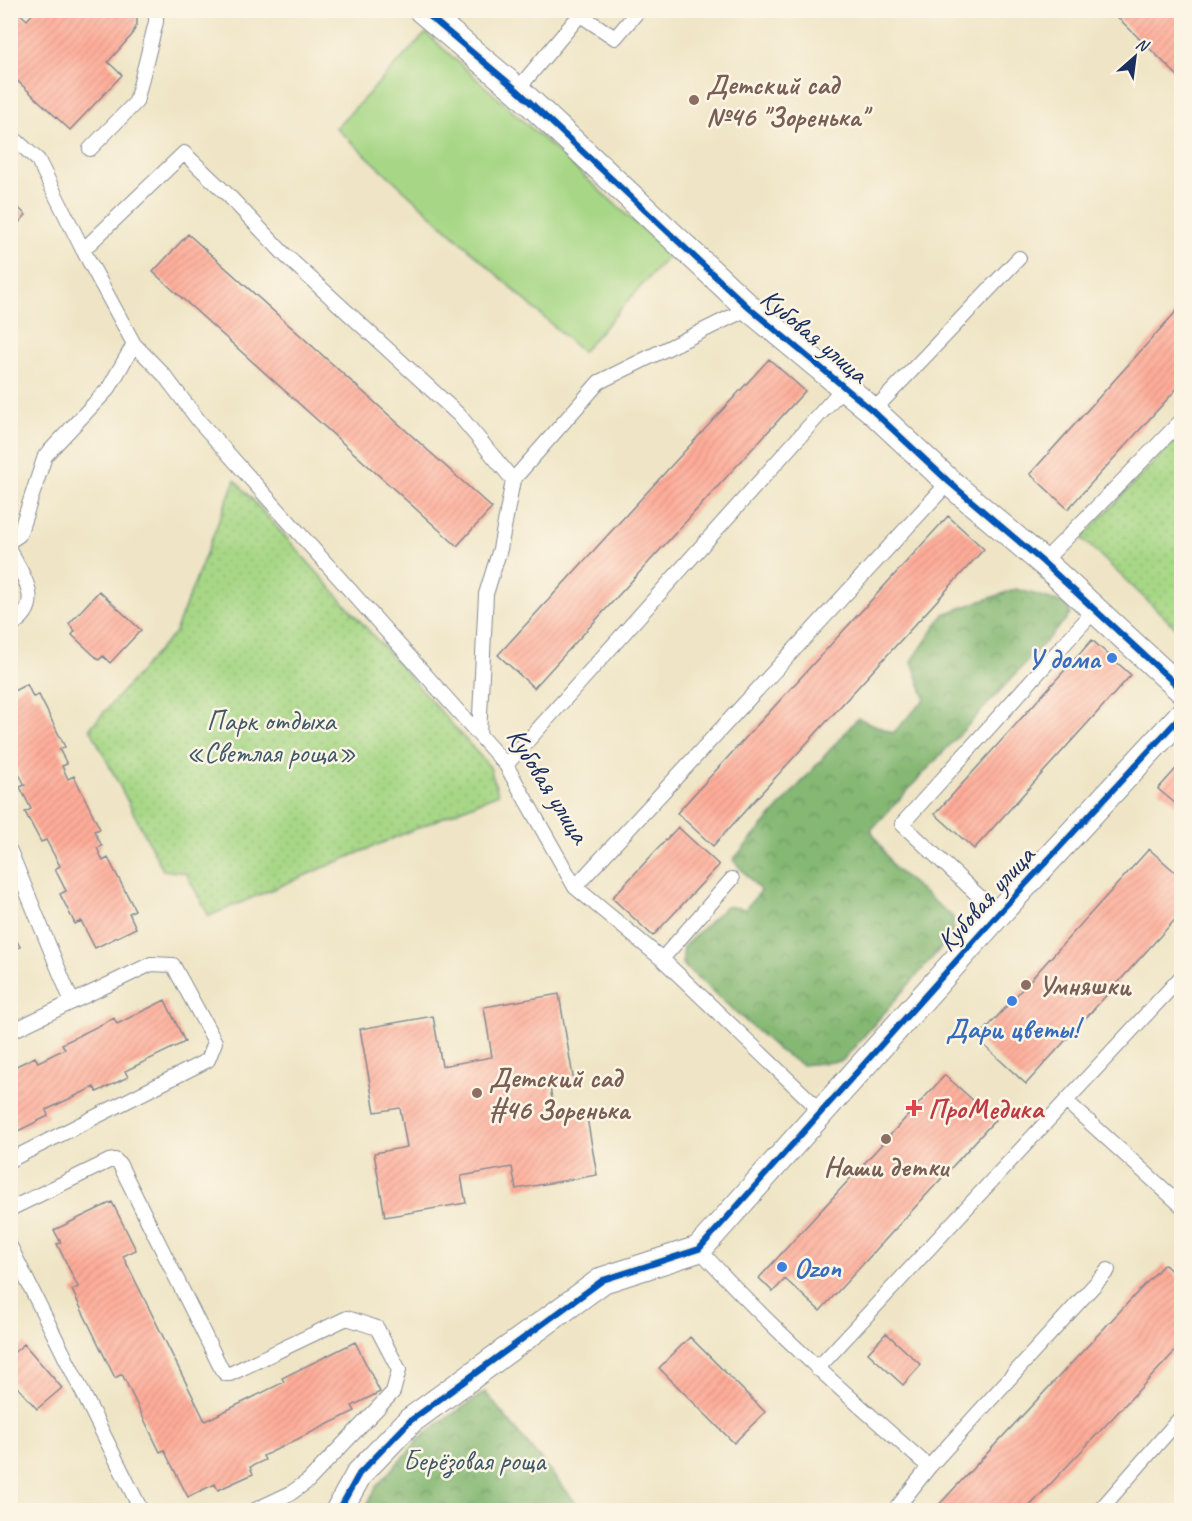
<svg xmlns="http://www.w3.org/2000/svg" width="1192" height="1521" viewBox="0 0 1192 1521" font-family="Caveat,sans-serif">
  <defs>
    <pattern id="forest-crowns" width="20" height="18" patternUnits="userSpaceOnUse" patternTransform="scale(1.5)"><rect width="20" height="18" fill="#85b873"/><path d="M2 6a3 3 0 1 1 6 0M12 15a3 3 0 1 1 6 0" fill="none" stroke="#6c9662"/></pattern>
    <pattern id="park-dots" width="8" height="8" patternUnits="userSpaceOnUse" patternTransform="scale(1.5)"><rect width="8" height="8" fill="#a7d786"/><path d="M2 2h.1M6 6h.1" fill="none" stroke="#8fb976" stroke-width="1.8" stroke-linecap="round"/></pattern>
    <pattern id="building-hatch" width="6" height="6" patternUnits="userSpaceOnUse" patternTransform="scale(1.5)"><rect width="6" height="6" fill="#feac98"/><path d="M-1 1l2-2M0 6l6-6M5 7l2-2" fill="none" stroke="#d99485"/></pattern>
  </defs>
  <rect width="100%" height="100%" fill="#fcf5e5"/>
  <filter id="ink" filterUnits="userSpaceOnUse"><feTurbulence type="fractalNoise" baseFrequency=".0167" numOctaves="2"/><feDisplacementMap in="SourceGraphic" scale="12" xChannelSelector="R" yChannelSelector="G"/><feConvolveMatrix kernelMatrix="1 2 1 2 8 2 1 2 1" color-interpolation-filters="sRGB"/></filter>
  <filter id="wash" filterUnits="userSpaceOnUse"><feTurbulence type="fractalNoise" baseFrequency=".008" numOctaves="4" result="noise"/><feDisplacementMap in="SourceGraphic" scale="24" xChannelSelector="R" yChannelSelector="G"/><feGaussianBlur stdDeviation="1.35" result="paint"/><feColorMatrix in="noise" values="0 0 0 0 0 0 0 0 0 0 0 0 0 0 0 0 0 1.4 0 .05"/><feComposite in="paint" operator="in"/></filter>
  <g filter="url(#wash)">
    <rect width="100%" height="100%" fill="#efe5c6"/>
    <!-- green -->
    <path fill="#a7d786" stroke="#618372" stroke-width="1.5" d="M 426,33 L 670,254 L 582,352 L 336,128 Z"/>
    <!-- forest -->
    <path fill="url(#forest-crowns)" stroke="#507468" stroke-width="1.5" d="M 1016,589 L 1064,603 L 1071,614 L 871,830 L 894,868 L 953,917 L 953,934 L 842,1061 L 802,1065 L 778,1050 L 683,965 L 683,947 L 726,906 L 745,909 L 761,891 L 733,860 L 858,718 L 893,733 L 925,699 L 912,661 L 944,614 Z
      M 485,1392 L 582,1510 L 364,1510 L 377,1486 L 425,1433 Z"/>
    <!-- park -->
    <path fill="url(#park-dots)" stroke="#618372" stroke-width="1.5" d="M 1181,434 L 1181,633 L 1082,538 Z
      M 235,480 L 490,767 L 498,794 L 209,916 L 186,873 L 163,870 L 90,728 L 175,632 Z"/>
    <g id="blocks">
      <!-- building -->
      <path fill="url(#building-hatch)" d="M 10,10 L 16,10 L 27,20 L 36,10 L 137,11 L 137,24 L 132,35 L 108,62 L 122,75 L 70,130 L 10,74 L 10,38 L 17,31 L 10,25 Z
        M 1110,10 L 1179,10 L 1182,13 L 1182,80 Z
        M 10,200 L 26,215 L 10,232 Z
        M 188,234 L 492,508 L 457,546 L 153,272 Z
        M 1182,305 L 1182,383 L 1068,509 L 1030,474 Z
        M 769,359 L 805,391 L 534,688 L 498,655 Z
        M 948,516 L 984,549 L 713,846 L 677,813 Z
        M 99,591 L 141,630 L 110,663 L 103,656 L 99,660 L 72,635 L 75,631 L 69,624 Z
        M 1092,640 L 1131,675 L 974,849 L 935,814 Z
        M 27,684 L 33,697 L 39,695 L 65,747 L 59,749 L 67,764 L 62,766 L 68,779 L 74,776 L 100,829 L 94,831 L 102,846 L 97,848 L 103,861 L 108,858 L 135,910 L 129,913 L 136,928 L 95,948 L 81,921 L 75,924 L 60,894 L 66,891 L 55,869 L 60,866 L 46,840 L 41,842 L 25,812 L 31,809 L 20,787 L 25,785 L 10,758 L 10,693 Z
        M 1182,762 L 1182,809 L 1158,789 Z
        M 678,827 L 719,865 L 653,936 L 612,898 Z
        M 1149,849 L 1182,878 L 1182,912 L 1026,1084 L 977,1039 Z
        M 10,928 L 20,947 L 10,952 Z
        M 559,994 L 574,1083 L 550,1087 L 555,1117 L 586,1112 L 597,1175 L 516,1189 L 512,1167 L 461,1176 L 466,1203 L 385,1217 L 374,1153 L 407,1147 L 400,1108 L 375,1112 L 360,1029 L 433,1016 L 442,1066 L 492,1057 L 484,1007 Z
        M 165,1000 L 185,1042 L 125,1071 L 128,1077 L 97,1092 L 94,1087 L 46,1110 L 48,1116 L 18,1131 L 15,1125 L 10,1127 L 10,1069 L 35,1057 L 38,1062 L 65,1049 L 62,1044 L 114,1018 L 117,1024 Z
        M 945,1075 L 995,1120 L 820,1311 L 785,1279 L 773,1292 L 759,1278 Z
        M 112,1202 L 136,1250 L 123,1256 L 205,1421 L 284,1382 L 282,1378 L 355,1342 L 380,1392 L 352,1406 L 355,1411 L 263,1456 L 265,1460 L 250,1467 L 253,1474 L 218,1490 L 215,1484 L 188,1497 L 164,1450 L 160,1452 L 122,1374 L 115,1378 L 72,1290 L 78,1287 L 57,1244 L 61,1243 L 54,1230 Z
        M 1164,1264 L 1182,1281 L 1182,1344 L 1026,1510 L 934,1510 Z
        M 886,1333 L 921,1365 L 903,1385 L 868,1353 Z
        M 690,1337 L 765,1412 L 734,1443 L 659,1368 Z
        M 24,1344 L 62,1388 L 37,1409 L 10,1379 L 10,1356 Z"/>
    </g>
  </g>
  <g filter="url(#ink)">
    <use href="#blocks" fill-opacity="0" stroke="#858a92" stroke-width="1.5"/>
    <g fill="none" stroke-linecap="round" stroke-linejoin="round">
      <!-- service casing -->
      <g stroke="#858a92" stroke-width="16">
        <path id="service" d="M 573,10 L 615,38 L 639,10
          M 517,90 L 579,16
          M 10,135 L 38,160 L 83,250 L 134,344 L 164,375 L 199,421 L 506,765 L 575,887 L 662,959 L 822,1112
          M 90,149 L 136,102 L 156,22 L 156,10
          M 83,250 L 184,153 L 229,196 L 284,254 L 459,415 L 513,480 L 500,549 L 486,594 L 479,735
          M 873,411 L 1019,258
          M 513,480 L 599,382 L 749,308
          M 10,541 L 19,535 L 45,456 L 109,388 L 134,344
          M 10,551 C 24,578 46,606 10,626
          M 1043,562 L 1182,420
          M 506,765 L 844,387
          M 10,851 L 72,1002
          M 575,887 L 949,482
          M 998,914 L 902,824 L 1094,611
          M 662,959 L 732,879
          M 10,1032 L 151,964 L 173,965 L 215,1042 L 208,1060 L 10,1160
          M 1066,1101 L 1182,1206
          M 10,1209 L 109,1161 L 115,1160 L 120,1165 L 222,1370 L 226,1374 L 230,1374 L 347,1318 L 377,1328 L 399,1370 L 393,1392 L 308,1481 L 291,1493 L 255,1510
          M 10,1246 L 141,1510
          M 699,1249 C 770,1328 849,1397 929,1467 L 895,1510
          M 817,1369 L 1182,976
          M 929,1467 L 1108,1270
          M 1100,1510 L 1182,1416"/>
      </g>
      <!-- minor casing -->
      <g stroke="#858a92" stroke-width="28">
        <path id="minor" d="M 422,10 L 517,90 L 749,308 L 873,411 L 949,482 L 1043,562 L 1182,690
          M 339,1510 L 359,1474 L 410,1421 L 603,1280 L 699,1249 L 998,914 L 1182,715"/>
      </g>
      <!-- service -->
      <use href="#service" stroke="#fff" stroke-width="14"/>
      <!-- minor -->
      <use href="#minor" stroke="#fff" stroke-width="26"/>
      <!-- cycleway casing -->
      <g stroke="#fcf5e5" stroke-width="10">
        <path id="cycleway" d="M 422,10 L 517,90 L 749,308 L 873,411 L 949,482 L 1043,562 L 1182,690
          M 339,1510 L 359,1474 L 410,1421 L 603,1280 L 699,1249 L 998,914 L 1182,715"/>
      </g>
      <!-- cycleway -->
      <use href="#cycleway" stroke="#0057b8" stroke-width="6"/>
    </g>
  </g>
  <!-- markers -->
  <g fill="#8d6e63" stroke="#fcf5e5" stroke-width="2">
    <circle cx="694" cy="100" r="6"/>
    <circle cx="1026" cy="985" r="6"/>
    <circle cx="477" cy="1093" r="6"/>
    <circle cx="886" cy="1139" r="6"/>
  </g>
  <g fill="#3f7fe0" stroke="#fcf5e5" stroke-width="2">
    <circle cx="1112" cy="658" r="6"/>
    <circle cx="1012" cy="1001" r="6"/>
    <circle cx="782" cy="1267" r="6"/>
  </g>
  <path fill="#e0444e" stroke="#fcf5e5" stroke-width="2" d="M911 1099h6v6h6v6h-6v6h-6v-6h-6v-6h6z"/>
  <g text-anchor="middle" stroke-width="5" stroke-linejoin="round" paint-order="stroke">
    <!-- education labels -->
    <g font-size="28" font-weight="bold" fill="#785e54" stroke="#fcf5e5" text-anchor="start">
      <text x="706" y="94">Детский сад<tspan x="706" dy="32">№46 "Зоренька"</tspan></text>
      <text x="1038" y="995">Умняшки</text>
      <text x="489" y="1087">Детский сад<tspan x="489" dy="32">#46 Зоренька</tspan></text>
      <text x="886" y="1176" text-anchor="middle">Наши детки</text>
    </g>
    <!-- street labels -->
    <g font-size="28" fill="#1b2f5e" stroke="#fcf5e5">
      <text transform="translate(815 335) rotate(40)" y="10">Кубовая улица</text>
      <text transform="translate(549 785) rotate(58)" y="10">Кубовая улица</text>
      <text transform="translate(985 898) rotate(-48)" y="10">Кубовая улица</text>
    </g>
    <!-- shop labels -->
    <g font-size="28" font-weight="bold" fill="#366cbe" stroke="#fcf5e5" text-anchor="end">
      <text x="1100" y="668">У дома</text>
      <text x="1012" y="1038" text-anchor="middle">Дари цветы!</text>
      <text x="794" y="1277" text-anchor="start">Ozon</text>
    </g>
    <!-- park labels -->
    <g font-size="28" fill="#3e5968" stroke="#fcf5e5">
      <text x="271" y="730">Парк отдыха<tspan x="271" dy="32">«Светлая роща»</tspan></text>
      <text x="474" y="1470">Берёзовая роща</text>
    </g>
    <!-- health labels -->
    <g font-size="28" font-weight="bold" fill="#be3a42" stroke="#fcf5e5" text-anchor="start">
      <text x="928" y="1118">ПроМедика</text>
    </g>
  </g>
  <!-- margin -->
  <rect width="1192" height="1521" fill="none" stroke="#fcf5e5" stroke-width="36"/>
  <!-- north arrow -->
  <g transform="translate(1135 57) rotate(28)" stroke="#fcf5e5" stroke-width="4.5" paint-order="stroke">
  <path d="M0-4.5L10 22L0 15L-10 22Z" fill="#1b2f5e"/>
  <text y="-9" font-size="16" font-weight="bold" text-anchor="middle" fill="#1b2f5e">N</text>
  </g>
</svg>
